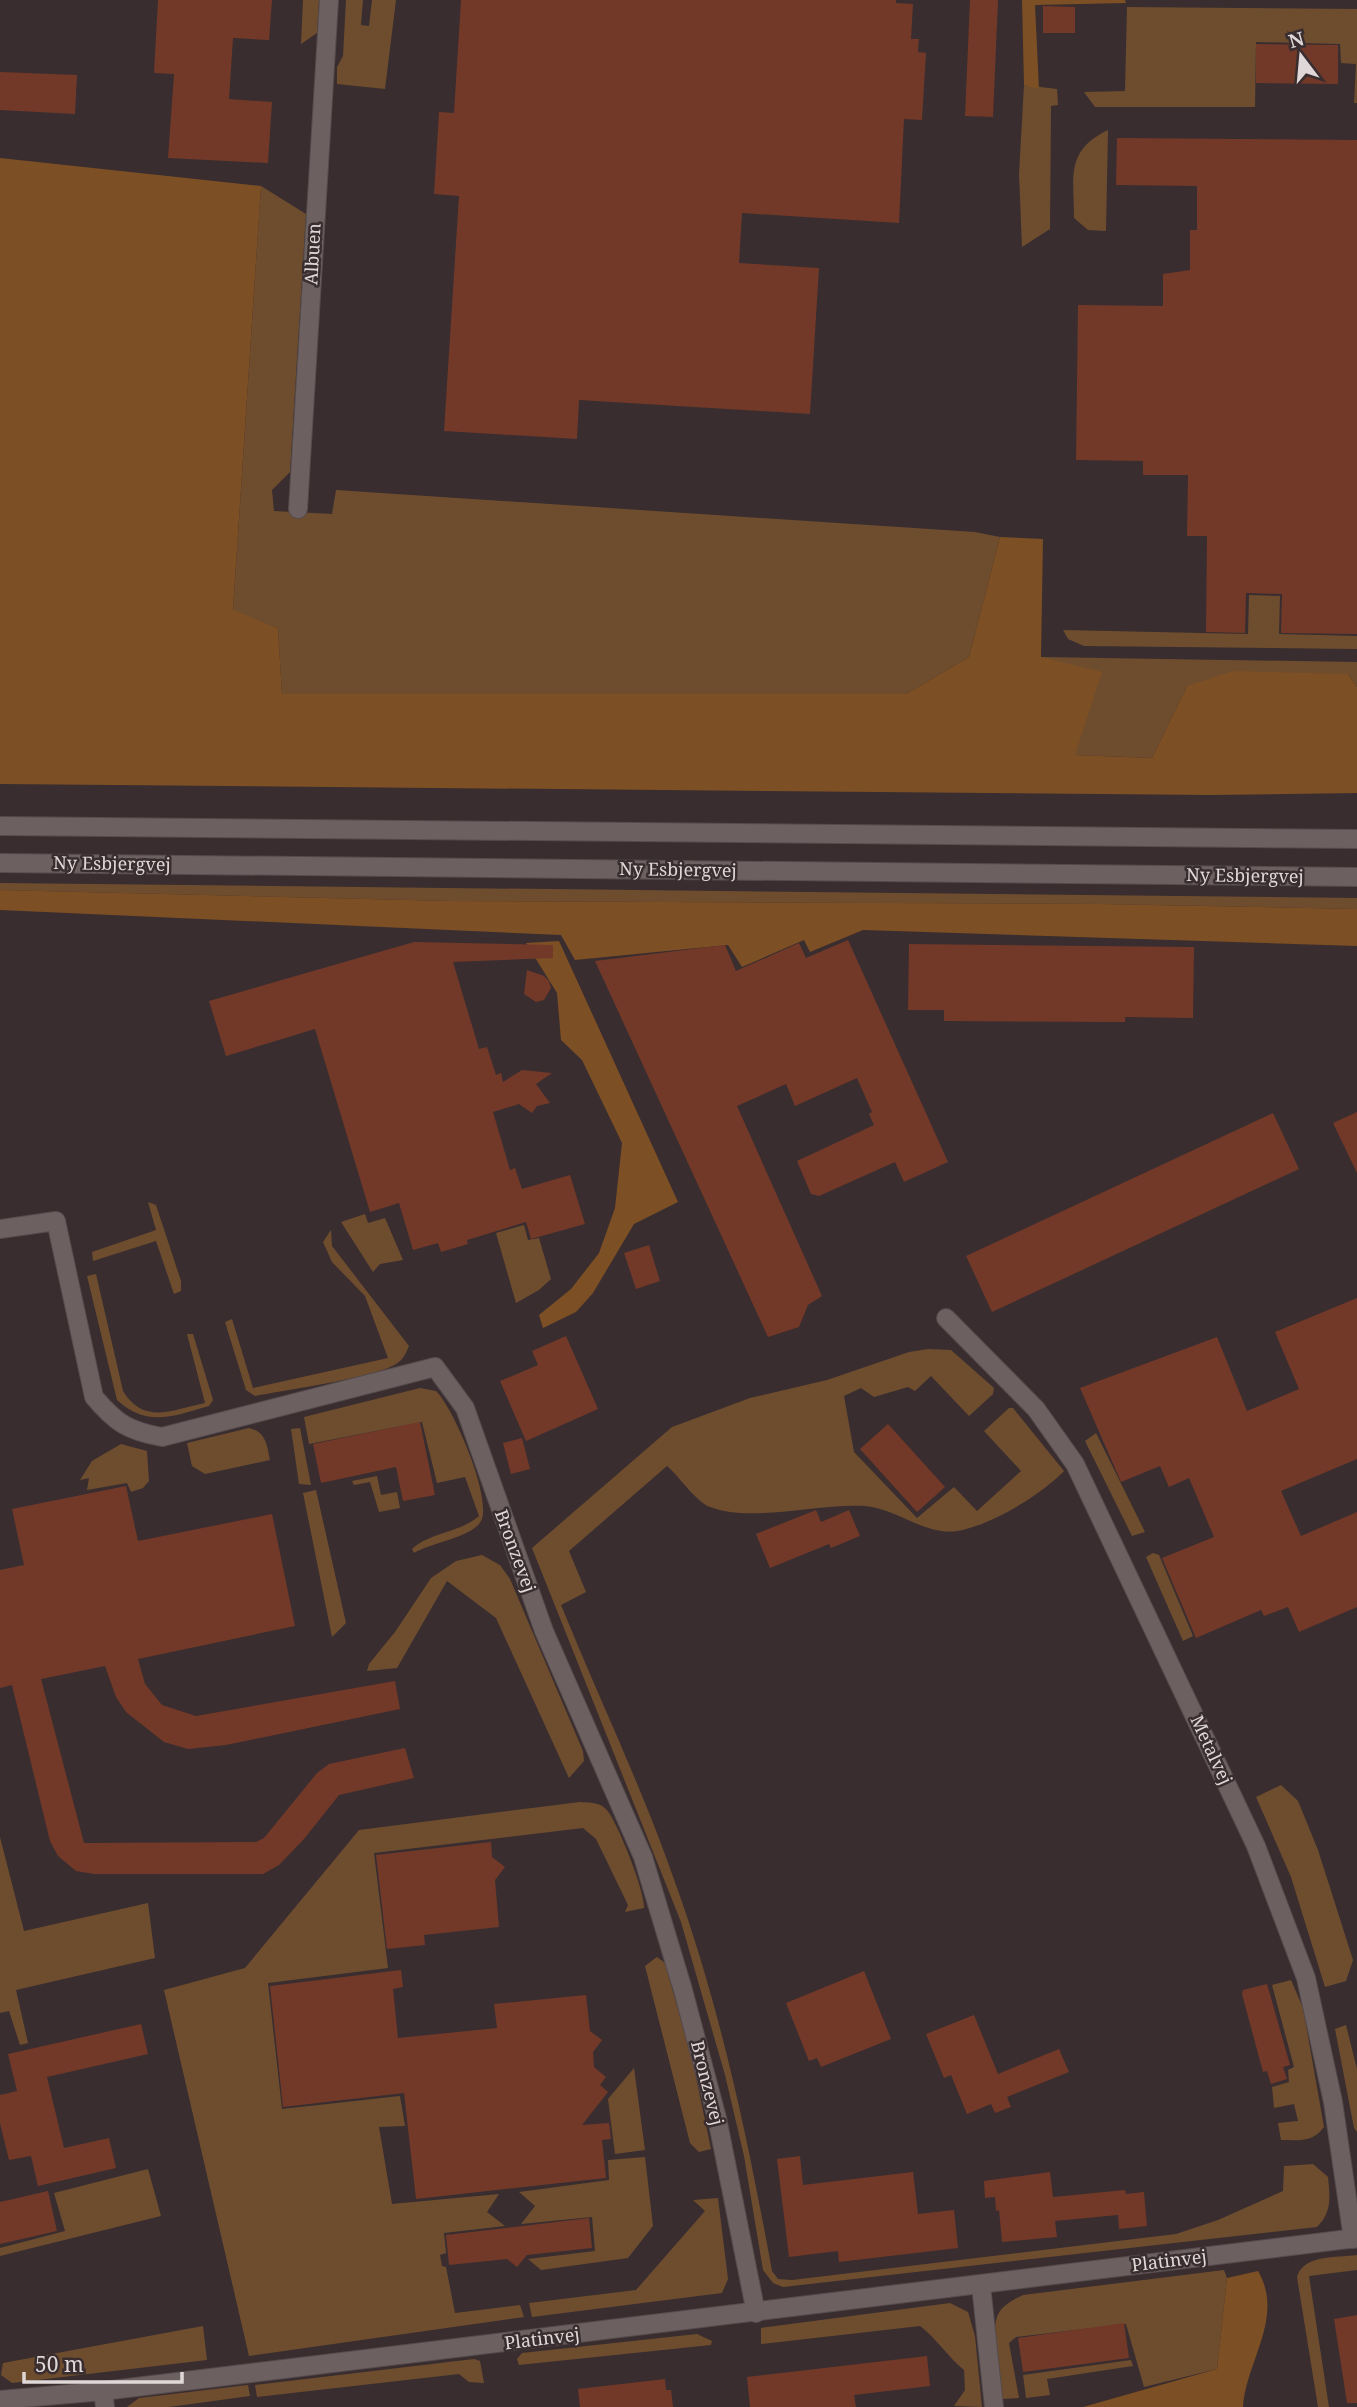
<svg xmlns="http://www.w3.org/2000/svg" width="1357" height="2407" viewBox="0 0 1357 2407" font-family="'Noto Serif',serif">
  <rect width="100%" height="100%" fill="#392d2f"/>
  <!-- green -->
  <path fill="#6e4d2f" d="M 303,0 L 319,0 L 317,33 L 301,44 Z
    M 346,0 L 363,0 L 361,25 L 369,26 L 372,0 L 396,0 L 385,89 L 337,84 L 337,67 L 343,56 Z
    M 1127,7 L 1357,9 L 1357,103 L 1354,103 L 1356,64 L 1341,63 L 1340,44 L 1256,42 L 1255,107 L 1095,107 L 1084,92 L 1125,91 Z
    M 1024,85 L 1057,89 L 1058,105 L 1051,106 L 1050,229 L 1022,247 L 1019,174 Z
    M 1108,130 L 1106,231 L 1088,230 L 1074,218 C 1074,176 1065,151 1108,130 Z
    M 261,186 L 306,214 L 290,472 L 272,490 L 274,511 L 332,514 L 336,490 L 975,532 L 1000,537 L 969,657 L 906,694 L 282,694 L 278,628 L 233,611 Z
    M 1249,595 L 1280,596 L 1279,634 L 1357,636 L 1357,649 L 1084,646 L 1068,639 L 1063,630 L 1248,634 Z
    M 1041,657 L 1357,662 L 1357,687 L 1348,674 L 1187,686 L 1152,758 L 1075,755 Z
    M 0,883 L 1357,898 L 1357,909 L 1102,904 L 450,901 L 0,890 Z
    M 148,1202 L 156,1205 L 181,1281 L 181,1291 L 174,1294 L 156,1241 L 93,1261 L 92,1252 L 156,1230 Z
    M 365,1214 L 368,1223 L 385,1218 L 403,1260 L 380,1264 L 373,1272 L 341,1222 Z
    M 524,1225 L 528,1240 L 539,1238 L 551,1279 L 539,1290 L 516,1303 L 496,1233 Z
    M 331,1230 L 332,1246 L 409,1346 C 406,1353 403,1360 396,1364 C 374,1378 285,1390 255,1396 L 246,1390 L 225,1322 L 232,1319 L 253,1388 L 388,1358 L 365,1296 L 332,1262 L 323,1242 Z
    M 96,1274 L 123,1391 C 144,1425 171,1410 205,1403 L 187,1334 L 193,1334 L 213,1400 L 209,1406 C 173,1416 148,1428 117,1400 L 87,1276 Z
    M 928,1349 L 951,1350 L 994,1388 L 993,1394 L 969,1416 L 931,1376 L 915,1391 L 908,1387 L 874,1397 L 861,1388 L 844,1396 L 854,1452 L 917,1518 L 954,1487 L 977,1511 L 1021,1471 L 984,1431 L 1009,1408 L 1013,1408 L 1064,1471 C 1041,1495 990,1526 957,1531 C 926,1536 895,1508 865,1506 C 818,1503 752,1523 710,1507 C 695,1501 680,1477 667,1466 L 569,1551 L 586,1592 L 561,1605 C 599,1699 643,1789 676,1885 C 721,2010 748,2140 772,2271 L 778,2279 L 792,2280 L 1176,2234 L 1218,2220 L 1283,2191 L 1284,2166 L 1313,2164 L 1328,2177 C 1330,2198 1332,2212 1317,2227 L 783,2287 L 773,2283 L 763,2270 L 744,2156 L 725,2075 L 681,1922 L 532,1548 L 672,1427 L 750,1398 L 827,1380 L 909,1352 Z
    M 420,1388 L 436,1391 C 453,1407 493,1499 481,1521 C 473,1537 430,1543 414,1553 L 412,1549 C 431,1532 459,1533 479,1516 L 465,1477 L 437,1483 L 422,1422 L 309,1444 L 304,1417 Z
    M 249,1428 C 266,1432 267,1445 270,1460 L 205,1474 L 192,1466 L 187,1443 Z
    M 300,1428 L 311,1485 L 299,1484 L 291,1429 Z
    M 1096,1433 L 1145,1532 L 1132,1536 L 1085,1441 Z
    M 121,1444 L 147,1451 L 149,1481 L 143,1488 L 131,1492 L 127,1483 L 87,1490 L 89,1478 L 80,1480 L 92,1461 Z
    M 377,1476 L 381,1495 L 397,1492 L 400,1508 L 379,1512 L 370,1482 L 354,1485 L 352,1481 Z
    M 316,1490 L 346,1623 L 332,1637 L 303,1493 Z
    M 1153,1553 L 1159,1555 L 1193,1636 L 1183,1641 L 1146,1557 Z
    M 482,1555 L 500,1565 L 510,1579 L 583,1751 L 584,1761 L 569,1778 L 496,1618 L 447,1581 L 397,1668 L 367,1671 L 369,1664 L 395,1632 L 431,1578 L 456,1561 Z
    M 1281,1785 L 1298,1801 L 1318,1850 L 1353,1960 L 1346,1981 L 1325,1987 L 1291,1877 L 1256,1797 Z
    M 580,1802 C 590,1803 599,1802 606,1809 C 617,1820 646,1894 644,1908 L 625,1912 L 628,1905 L 596,1839 L 583,1828 L 374,1853 L 388,1968 L 268,1983 L 282,2109 L 400,2096 L 405,2126 L 379,2127 L 392,2204 L 499,2194 L 487,2212 L 505,2226 L 444,2233 L 446,2253 L 440,2255 L 442,2266 L 446,2267 L 455,2313 L 520,2305 L 524,2317 L 249,2356 L 164,1990 L 245,1968 L 359,1830 Z
    M 0,1837 L 24,1931 L 148,1903 L 155,1958 L 16,1990 L 28,2043 L 20,2045 L 9,2011 L 0,2013 Z
    M 657,1957 L 665,1963 L 693,2063 L 711,2149 L 699,2152 L 690,2143 L 645,1966 Z
    M 1291,1980 L 1303,2008 L 1324,2127 C 1312,2143 1300,2140 1281,2140 L 1278,2123 L 1298,2121 L 1294,2104 L 1274,2108 L 1272,2087 L 1289,2082 L 1288,2070 L 1294,2067 L 1272,1985 Z
    M 1346,2025 L 1357,2069 L 1357,2132 L 1354,2128 L 1335,2029 Z
    M 634,2068 L 645,2150 L 615,2154 L 608,2099 Z
    M 645,2157 L 653,2226 L 628,2258 L 541,2270 L 528,2259 L 595,2251 L 592,2217 L 521,2224 L 535,2206 L 519,2192 L 609,2180 L 608,2160 Z
    M 148,2169 L 161,2216 L 0,2256 L 0,2248 L 65,2231 L 54,2193 Z
    M 718,2198 L 728,2279 L 722,2293 L 532,2317 L 529,2303 L 636,2290 L 705,2211 L 693,2200 Z
    M 1357,2255 L 1357,2270 L 1309,2276 L 1329,2407 L 1318,2407 L 1297,2277 C 1304,2254 1336,2258 1357,2255 Z
    M 1224,2270 L 1227,2278 L 1217,2369 L 1144,2387 L 1126,2324 L 1016,2337 L 1009,2343 L 1019,2398 L 1002,2399 C 999,2379 988,2327 1000,2311 C 1005,2304 1015,2299 1023,2295 Z
    M 950,2303 L 968,2312 L 975,2336 L 982,2407 L 954,2406 L 965,2390 L 964,2370 C 947,2356 938,2340 920,2326 L 761,2344 L 761,2328 Z
    M 203,2326 L 207,2360 L 12,2383 L 1,2375 L 3,2363 Z
    M 697,2334 L 712,2341 L 711,2345 L 519,2365 L 517,2359 L 522,2353 Z
    M 474,2359 L 480,2361 L 484,2383 L 469,2382 L 459,2374 L 257,2397 L 255,2385 Z
    M 1131,2360 L 1133,2366 L 1047,2379 L 1050,2395 L 1026,2398 L 1023,2375 Z
    M 248,2385 L 250,2396 L 169,2407 L 127,2407 L 139,2398 Z"/>
  <!-- forest -->
  <path fill="#7d4f24" d="M 1022,0 L 1125,0 L 1126,3 L 1035,5 L 1039,89 L 1024,85 Z
    M 0,158 L 261,186 L 233,610 L 278,628 L 282,694 L 906,694 L 969,657 L 1000,537 L 1043,539 L 1041,657 L 1102,672 L 1075,755 L 1152,758 L 1187,686 L 1233,671 L 1348,674 L 1357,687 L 1357,793 L 1211,795 L 0,784 Z
    M 0,890 L 450,901 L 1102,904 L 1357,909 L 1357,946 L 863,930 L 810,952 L 804,940 L 742,967 L 728,945 L 575,960 L 561,935 L 0,910 Z
    M 559,941 L 678,1202 L 634,1224 L 593,1293 L 576,1312 L 543,1328 L 539,1315 L 571,1289 L 599,1253 L 615,1208 L 622,1143 L 582,1060 L 561,1040 L 557,993 L 526,943 Z
    M 1258,2271 C 1285,2317 1246,2361 1243,2407 L 1083,2407 L 1217,2369 L 1227,2278 Z"/>
  <!-- building -->
  <path fill="#723929" d="M 158,0 L 272,0 L 269,40 L 233,38 L 229,99 L 272,102 L 268,163 L 168,158 L 174,74 L 154,73 Z
    M 461,0 L 896,0 L 896,3 L 913,4 L 911,39 L 919,39 L 918,52 L 926,53 L 922,120 L 904,119 L 899,223 L 742,213 L 739,263 L 819,268 L 810,414 L 579,400 L 577,439 L 444,431 L 459,196 L 434,194 L 439,112 L 454,113 Z
    M 970,0 L 998,0 L 993,117 L 965,116 Z
    M 1043,6 L 1075,7 L 1075,33 L 1043,33 Z
    M 1256,44 L 1338,45 L 1338,84 L 1256,83 Z
    M 0,72 L 77,75 L 75,114 L 0,110 Z
    M 1117,138 L 1357,140 L 1357,634 L 1281,633 L 1282,594 L 1246,593 L 1245,633 L 1206,632 L 1207,536 L 1187,536 L 1188,475 L 1143,475 L 1143,461 L 1076,460 L 1078,305 L 1163,306 L 1163,274 L 1190,270 L 1190,230 L 1197,230 L 1197,186 L 1116,185 Z
    M 848,940 L 948,1162 L 904,1182 L 895,1162 L 819,1196 L 811,1194 L 797,1161 L 874,1125 L 869,1114 L 872,1112 L 857,1078 L 795,1106 L 786,1084 L 737,1106 L 822,1296 L 808,1305 L 799,1327 L 768,1337 L 595,961 L 725,945 L 736,971 L 799,943 L 806,958 Z
    M 414,942 L 553,945 L 553,958 L 453,962 L 479,1049 L 487,1047 L 496,1075 L 501,1073 L 503,1082 L 522,1070 L 552,1073 L 536,1084 L 550,1103 L 537,1106 L 532,1113 L 519,1104 L 493,1112 L 510,1170 L 515,1168 L 522,1189 L 570,1175 L 585,1224 L 531,1239 L 526,1222 L 467,1240 L 468,1244 L 441,1252 L 438,1243 L 413,1250 L 399,1203 L 370,1212 L 315,1029 L 226,1056 L 209,1001 Z
    M 909,944 L 1194,947 L 1193,1018 L 1125,1017 L 1125,1022 L 944,1021 L 944,1010 L 908,1010 Z
    M 527,970 L 544,976 L 549,981 L 551,988 L 544,1000 L 536,1002 L 524,994 Z
    M 1357,1112 L 1357,1173 L 1333,1123 Z
    M 1273,1113 L 1299,1169 L 992,1312 L 966,1256 Z
    M 649,1245 L 660,1281 L 636,1289 L 624,1253 Z
    M 1357,1298 L 1357,1459 L 1281,1491 L 1301,1536 L 1357,1512 L 1357,1607 L 1299,1632 L 1288,1607 L 1264,1616 L 1261,1610 L 1196,1638 L 1162,1558 L 1214,1537 L 1189,1478 L 1169,1487 L 1160,1466 L 1121,1482 L 1080,1388 L 1217,1337 L 1247,1411 L 1299,1389 L 1275,1332 Z
    M 566,1336 L 598,1409 L 526,1441 L 500,1381 L 538,1365 L 532,1351 Z
    M 420,1422 L 435,1495 L 403,1501 L 396,1467 L 321,1483 L 313,1444 Z
    M 888,1424 L 945,1487 L 917,1512 L 860,1449 Z
    M 522,1438 L 530,1469 L 511,1474 L 503,1443 Z
    M 126,1486 L 138,1541 L 272,1514 L 295,1626 L 138,1659 L 145,1684 L 162,1705 L 196,1716 L 395,1681 L 400,1709 L 226,1745 L 188,1749 L 164,1742 L 126,1712 L 116,1697 L 105,1666 L 41,1679 L 84,1843 L 256,1842 L 264,1838 L 317,1773 L 329,1764 L 405,1748 L 414,1778 L 339,1795 L 304,1839 L 279,1865 L 263,1874 L 94,1874 L 76,1871 L 58,1856 L 50,1841 L 12,1685 L 0,1688 L 0,1570 L 24,1565 L 12,1509 Z
    M 816,1510 L 821,1522 L 849,1510 L 860,1536 L 831,1548 L 829,1544 L 770,1568 L 756,1534 Z
    M 491,1842 L 492,1857 L 505,1867 L 495,1880 L 499,1927 L 424,1935 L 425,1945 L 387,1949 L 376,1855 Z
    M 401,1970 L 403,1987 L 393,1989 L 398,2038 L 497,2028 L 494,2004 L 586,1995 L 590,2031 L 602,2040 L 593,2052 L 594,2067 L 606,2077 L 600,2085 L 608,2092 L 582,2125 L 609,2123 L 611,2139 L 602,2140 L 606,2178 L 416,2199 L 404,2093 L 283,2107 L 270,1986 Z
    M 864,1971 L 891,2039 L 821,2067 L 817,2058 L 809,2061 L 786,2003 Z
    M 1267,1984 L 1290,2065 L 1283,2067 L 1287,2079 L 1271,2084 L 1267,2071 L 1263,2072 L 1242,1994 L 1243,1990 Z
    M 974,2015 L 998,2074 L 1059,2049 L 1069,2072 L 1007,2097 L 1011,2107 L 995,2113 L 991,2104 L 967,2114 L 951,2075 L 944,2078 L 926,2034 Z
    M 141,2024 L 148,2054 L 47,2077 L 64,2148 L 109,2138 L 116,2168 L 38,2186 L 31,2156 L 9,2160 L 0,2123 L 0,2095 L 17,2091 L 8,2054 Z
    M 800,2156 L 803,2185 L 913,2172 L 918,2214 L 954,2210 L 958,2248 L 839,2262 L 838,2251 L 789,2257 L 777,2159 Z
    M 1050,2172 L 1053,2197 L 1125,2190 L 1126,2194 L 1144,2192 L 1147,2226 L 1119,2229 L 1118,2215 L 1055,2221 L 1057,2237 L 1002,2242 L 999,2210 L 996,2211 L 995,2197 L 985,2198 L 984,2181 Z
    M 48,2191 L 57,2231 L 0,2244 L 0,2202 Z
    M 589,2218 L 592,2248 L 527,2255 L 517,2267 L 507,2259 L 449,2265 L 446,2235 Z
    M 1357,2315 L 1357,2403 L 1347,2403 L 1334,2319 Z
    M 1124,2323 L 1129,2358 L 1023,2372 L 1018,2338 Z
    M 927,2356 L 930,2386 L 854,2395 L 856,2407 L 750,2407 L 747,2377 Z
    M 665,2379 L 666,2390 L 671,2390 L 673,2407 L 580,2407 L 578,2389 Z"/>
  <g fill="none" stroke-linecap="round" stroke-linejoin="round">
    <!-- minor casing -->
    <g stroke="#554b4d" stroke-width="20">
      <path id="minor" d="M 298,509 L 329,0
        M 0,1229 L 56,1221 L 94,1397 C 116,1423 128,1431 162,1437 L 435,1367 L 465,1408 L 544,1631 L 643,1857 L 683,1990 L 717,2118 L 756,2313
        M 946,1318 L 1036,1409 L 1075,1464 L 1256,1846 L 1306,1978 L 1333,2102 L 1353,2239
        M 981,2285 L 994,2407
        M 103,2391 L 105,2407"/>
    </g>
    <!-- tertiary casing -->
    <g stroke="#554b4d" stroke-width="20">
      <path id="tertiary" d="M 0,826 L 1357,839
        M 0,863 L 1357,877
        M 0,2400 L 103,2391 L 1357,2238"/>
    </g>
    <!-- minor -->
    <use href="#minor" stroke="#6d6061" stroke-width="18"/>
    <!-- tertiary -->
    <use href="#tertiary" stroke="#6d6061" stroke-width="18"/>
  </g>
  <g text-anchor="middle" stroke-width="5" stroke-linejoin="round" paint-order="stroke">
    <!-- street labels -->
    <g font-size="18" fill="#dfd7d8" stroke="#392d2f">
      <text transform="translate(313 254) rotate(-87)" y="6">Albuen</text>
      <text transform="translate(112 864) rotate(1)" y="6">Ny Esbjergvej</text>
      <text transform="translate(678 870) rotate(1)" y="6">Ny Esbjergvej</text>
      <text transform="translate(1245 876) rotate(1)" y="6">Ny Esbjergvej</text>
      <text transform="translate(515 1551) rotate(70)" y="6">Bronzevej</text>
      <text transform="translate(1211 1750) rotate(65)" y="6">Metalvej</text>
      <text transform="translate(707 2083) rotate(76)" y="6">Bronzevej</text>
      <text transform="translate(1169 2261) rotate(-7)" y="6">Platinvej</text>
      <text transform="translate(542 2339) rotate(-7)" y="6">Platinvej</text>
    </g>
  </g>
  <!-- north arrow -->
  <g transform="translate(1301 56) rotate(344)" stroke="#392d2f" stroke-width="5" paint-order="stroke">
  <path d="M0-5L12 26L0 18L-12 26Z" fill="#dfd7d8"/>
  <text y="-10" font-size="19" font-weight="bold" text-anchor="middle" fill="#dfd7d8">N</text>
  </g>
  <!-- scale -->
  <path d="M24 2372v10h158v-10" fill="none" stroke="#dfd7d8" stroke-width="3.5"/>
  <text x="35" y="2372" font-size="21" fill="#dfd7d8" stroke="#392d2f" stroke-width="5" paint-order="stroke">50 m</text>
</svg>
